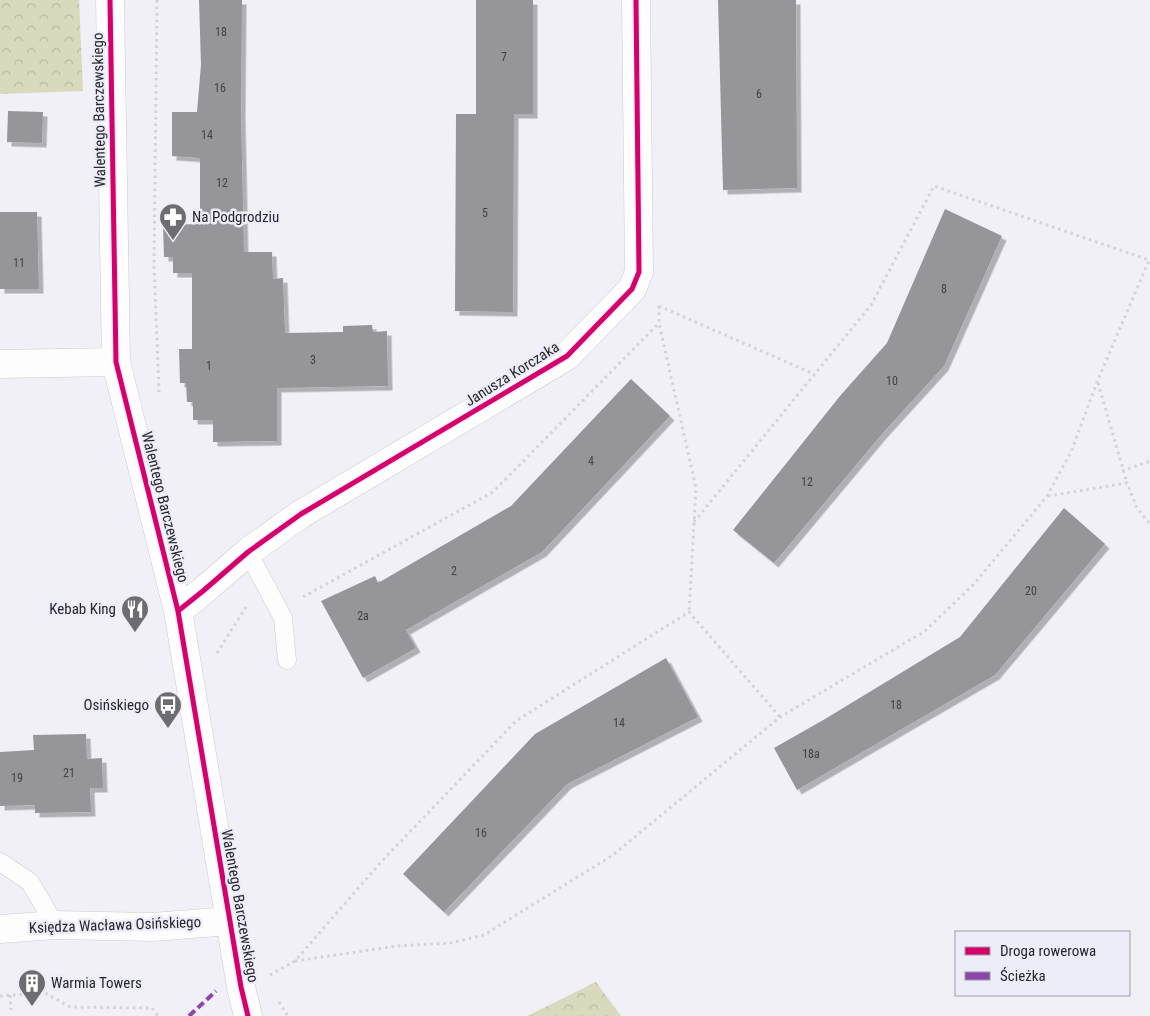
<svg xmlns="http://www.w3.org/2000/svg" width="1150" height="1016" viewBox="0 0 1150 1016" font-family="'Roboto Condensed',sans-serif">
  <defs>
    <pattern id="forest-crowns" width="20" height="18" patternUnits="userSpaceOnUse" patternTransform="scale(1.25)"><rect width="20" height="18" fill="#d9d9bd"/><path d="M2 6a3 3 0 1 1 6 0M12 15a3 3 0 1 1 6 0" fill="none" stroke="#babaa3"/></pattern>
    <filter id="shadow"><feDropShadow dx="4.5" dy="4.5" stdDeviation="0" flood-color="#0004"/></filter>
  </defs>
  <rect width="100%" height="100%" fill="#f0f0f6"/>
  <!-- forest -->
  <path fill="url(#forest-crowns)" d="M 0,0 L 79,0 L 83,91 L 0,94 Z
    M 596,982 L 621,1016 L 527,1016 Z"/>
  <!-- building -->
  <path fill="#95959a" filter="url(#shadow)" d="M 199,0 L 242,0 L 241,114 L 244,252 L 272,252 L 273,279 L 283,278 L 285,333 L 343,332 L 343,326 L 372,325 L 373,332 L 387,331 L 388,386 L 277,388 L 277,441 L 213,442 L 213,420 L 193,420 L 193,402 L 187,402 L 186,383 L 180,383 L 179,349 L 192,349 L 192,273 L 173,273 L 173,257 L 164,257 L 163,225 L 200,224 L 200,158 L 172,156 L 172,112 L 197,112 L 201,65 Z
    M 476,0 L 533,0 L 533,114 L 514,114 L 513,312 L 455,311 L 456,114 L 476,114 Z
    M 718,0 L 796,0 L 797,188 L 723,190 Z
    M 8,111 L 43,112 L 42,143 L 7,142 Z
    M 945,209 L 1002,236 L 944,366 L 882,434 L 774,563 L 733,530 L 840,396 L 887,343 Z
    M 0,212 L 37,212 L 39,289 L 0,289 Z
    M 631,379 L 670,416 L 542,552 L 406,630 L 416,648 L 363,678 L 321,601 L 375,576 L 378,583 L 511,506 Z
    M 1064,508 L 1105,544 L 995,675 L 797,790 L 774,748 L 825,719 L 960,637 Z
    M 666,658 L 698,717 L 567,784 L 444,912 L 403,874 L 535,734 Z
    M 86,734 L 87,759 L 102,758 L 103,788 L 90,788 L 91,812 L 35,813 L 35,805 L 0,806 L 0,752 L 34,750 L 33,735 Z"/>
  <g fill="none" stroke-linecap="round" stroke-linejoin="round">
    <!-- lane casing -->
    <g stroke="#cbcbd0" stroke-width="19">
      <path id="lane" d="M 248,552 L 283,618 L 287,660
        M 0,862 L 30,882 L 55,925"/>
    </g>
    <!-- street casing -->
    <g stroke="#cbcbd0" stroke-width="29">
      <path id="street" d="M 110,0 L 116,362 L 178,611 L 241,987 L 248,1016
        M 0,364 L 116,362
        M 178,611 L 203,591 L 248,552 L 301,514 L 567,356 L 632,289 L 639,272 L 636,0
        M 0,929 L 55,925 L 153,927 L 230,921"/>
    </g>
    <!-- path -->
    <path stroke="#d3d3d4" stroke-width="3" stroke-dasharray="2.5 4" stroke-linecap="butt" d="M 157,0 L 154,265 L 159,392
      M 659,306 L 659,323 L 696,488 L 689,612
      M 659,306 L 814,374
      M 1098,383 L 1127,483
      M 1122,471 L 1150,461
      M 1048,496 L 1127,483 L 1137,508 L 1150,524
      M 694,522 L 871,305 L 934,186 L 1149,260
      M 303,597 L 493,492 L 659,323
      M 217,653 L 246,607
      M 295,961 L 397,946 L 450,943 L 484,935 L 613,855 L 780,717 L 925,631 L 974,584 L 1047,496 L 1071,452 L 1097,382 L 1150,258
      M 270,975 L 295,961 L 381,862 L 516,721 L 689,612 L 780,717
      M 10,995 L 11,1010
      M 0,996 L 45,993 L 70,1007 L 152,1008 L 158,1016
      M 279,1002 L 288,1016"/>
    <!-- lane -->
    <use href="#lane" stroke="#fdfdfe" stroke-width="18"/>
    <!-- street -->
    <use href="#street" stroke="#fdfdfe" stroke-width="28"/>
    <!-- quiet -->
    <path stroke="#8e44ad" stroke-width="4" stroke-dasharray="8 4" stroke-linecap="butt" d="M 189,1016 L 216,991"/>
    <!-- cycleway casing -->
    <g stroke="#ededf9" stroke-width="8">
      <path id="cycleway" d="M 110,0 L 116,362 L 178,611 L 241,987 L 248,1016
        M 178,611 L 203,591 L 248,552 L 301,514 L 567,356 L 632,289 L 639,272 L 636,0"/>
    </g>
    <!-- cycleway -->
    <use href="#cycleway" stroke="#d6006c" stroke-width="5"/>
  </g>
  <!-- icons -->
  <defs>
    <g id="pharmacy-pin" transform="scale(1.4375)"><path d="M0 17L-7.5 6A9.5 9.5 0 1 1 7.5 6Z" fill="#6d6d71" stroke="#ededf9"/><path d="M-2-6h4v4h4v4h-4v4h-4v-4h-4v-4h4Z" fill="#fff"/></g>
    <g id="restaurant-pin" transform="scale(1.4375)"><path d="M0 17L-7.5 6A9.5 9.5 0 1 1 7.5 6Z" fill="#6d6d71" stroke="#ededf9"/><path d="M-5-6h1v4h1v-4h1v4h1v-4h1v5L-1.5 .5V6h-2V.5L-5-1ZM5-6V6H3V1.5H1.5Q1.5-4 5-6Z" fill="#fff"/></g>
    <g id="bus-pin" transform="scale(1.4375)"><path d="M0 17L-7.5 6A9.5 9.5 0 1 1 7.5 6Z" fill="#6d6d71" stroke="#ededf9"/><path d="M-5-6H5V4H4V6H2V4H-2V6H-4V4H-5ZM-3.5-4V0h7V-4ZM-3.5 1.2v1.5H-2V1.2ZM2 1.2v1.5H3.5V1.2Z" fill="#fff"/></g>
    <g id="building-pin" transform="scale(1.4375)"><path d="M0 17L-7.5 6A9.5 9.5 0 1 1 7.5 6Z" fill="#6d6d71" stroke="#ededf9"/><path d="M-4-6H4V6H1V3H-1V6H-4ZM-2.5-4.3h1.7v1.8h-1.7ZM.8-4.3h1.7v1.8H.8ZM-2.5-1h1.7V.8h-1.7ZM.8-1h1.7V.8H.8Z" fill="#fff"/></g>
  </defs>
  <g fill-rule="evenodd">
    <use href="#pharmacy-pin" x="173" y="217"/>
    <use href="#restaurant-pin" x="135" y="609"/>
    <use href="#bus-pin" x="168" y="705"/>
    <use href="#building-pin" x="32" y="983"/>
  </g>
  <g text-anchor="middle" stroke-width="5" stroke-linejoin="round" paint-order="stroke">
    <!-- number labels -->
    <g font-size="12" fill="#424246">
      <text x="221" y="36">18</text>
      <text x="504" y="61">7</text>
      <text x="220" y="92">16</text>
      <text x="759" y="98">6</text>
      <text x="207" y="139">14</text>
      <text x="222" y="187">12</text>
      <text x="485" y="217">5</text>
      <text x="19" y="267">11</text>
      <text x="944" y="293">8</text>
      <text x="313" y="364">3</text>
      <text x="209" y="370">1</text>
      <text x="892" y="385">10</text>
      <text x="591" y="465">4</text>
      <text x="807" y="486">12</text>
      <text x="454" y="575">2</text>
      <text x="1031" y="595">20</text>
      <text x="363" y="620">2a</text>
      <text x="896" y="709">18</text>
      <text x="619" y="727">14</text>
      <text x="811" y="758">18a</text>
      <text x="69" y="777">21</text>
      <text x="17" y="782">19</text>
      <text x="481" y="837">16</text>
    </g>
    <!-- street labels -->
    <g font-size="15" fill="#26262a" stroke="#ededf9">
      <text transform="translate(99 110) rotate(-91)" y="5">Walentego Barczewskiego</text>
      <text transform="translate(512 374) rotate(-32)" y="5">Janusza Korczaka</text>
      <text transform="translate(165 507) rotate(76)" y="5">Walentego Barczewskiego</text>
      <text transform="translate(240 906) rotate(80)" y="5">Walentego Barczewskiego</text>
      <text transform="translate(115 925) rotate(-2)" y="5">Księdza Wacława Osińskiego</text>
    </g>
    <!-- poi labels -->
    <g font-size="15" fill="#26262a" stroke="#ededf9" text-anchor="start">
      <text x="192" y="222">Na Podgrodziu</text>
      <text x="116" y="614" text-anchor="end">Kebab King</text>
      <text x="149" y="710" text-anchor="end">Osińskiego</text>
      <text x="51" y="988">Warmia Towers</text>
    </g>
  </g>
  <!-- legend -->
  <rect x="955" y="931" width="175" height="65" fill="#ededf9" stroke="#9d9da6"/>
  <rect x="965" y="947" width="25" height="8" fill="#d6006c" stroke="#9d9da6"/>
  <text x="1000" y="956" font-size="15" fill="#26262a">Droga rowerowa</text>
  <rect x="965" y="972" width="25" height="8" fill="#8e44ad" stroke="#9d9da6"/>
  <text x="1000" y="981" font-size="15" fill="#26262a">Ścieżka</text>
</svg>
